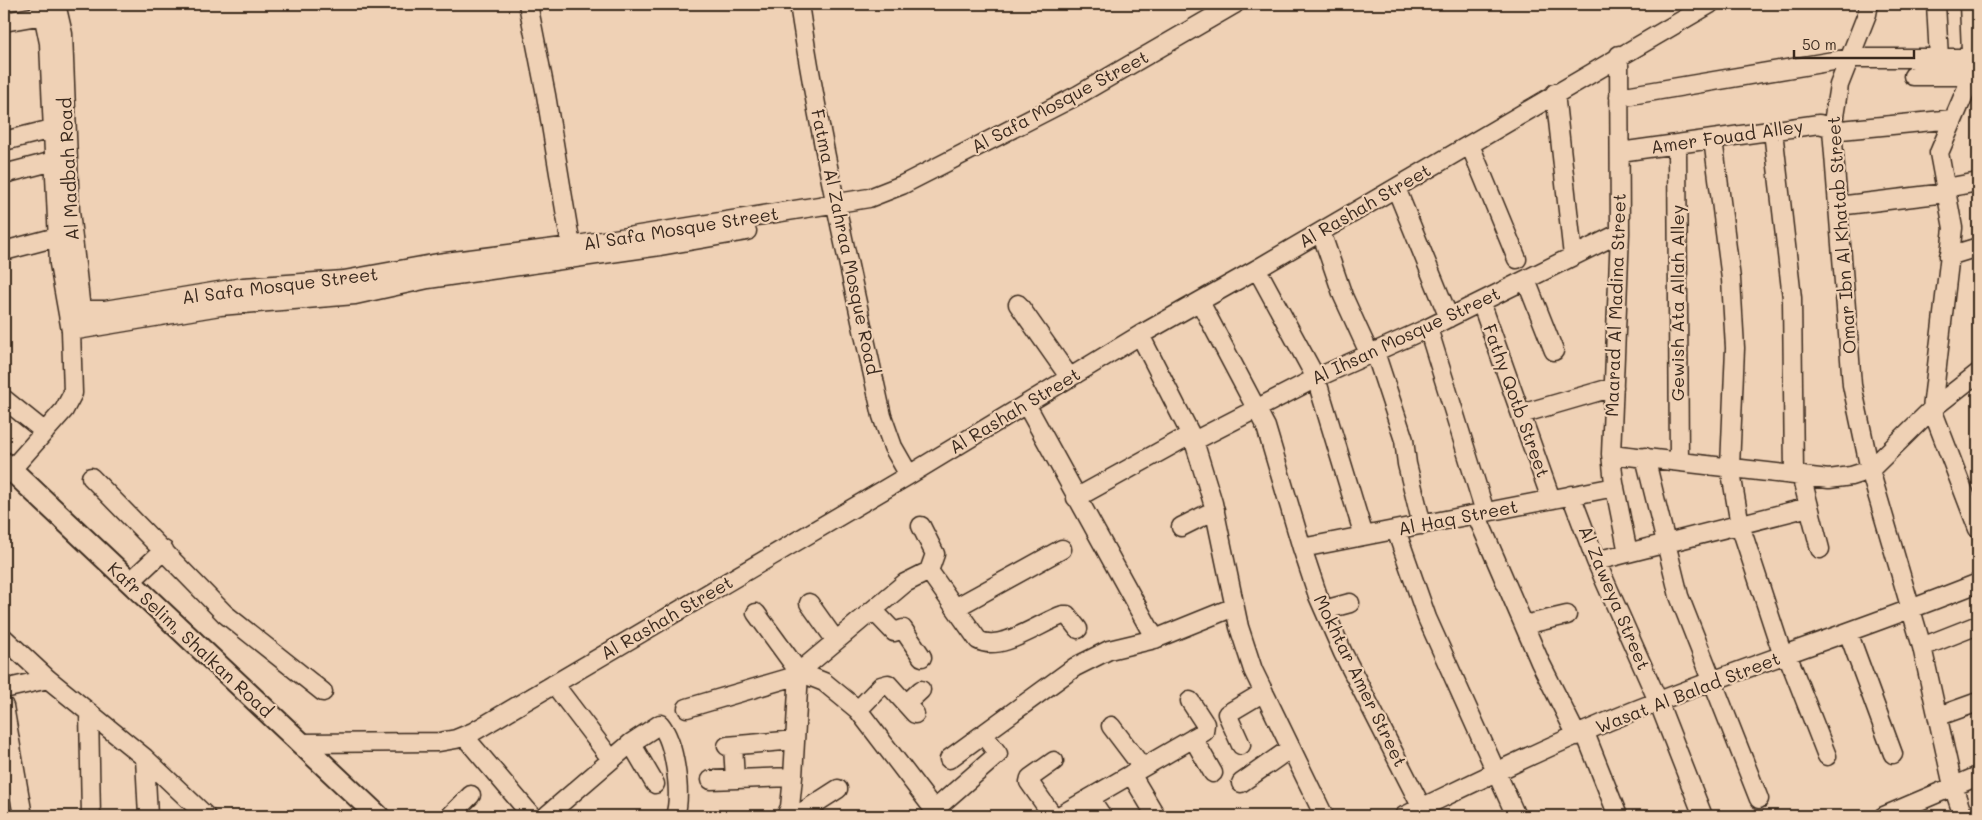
<svg xmlns="http://www.w3.org/2000/svg" width="1982" height="820" viewBox="0 0 1982 820" font-family="Mali,sans-serif">
  <rect width="100%" height="100%" fill="#efd1b5"/>
  <filter id="ink" filterUnits="userSpaceOnUse"><feTurbulence type="fractalNoise" baseFrequency=".02" numOctaves="2"/><feDisplacementMap in="SourceGraphic" scale="10" xChannelSelector="R" yChannelSelector="G"/><feConvolveMatrix kernelMatrix="1 2 1 2 8 2 1 2 1" color-interpolation-filters="sRGB"/></filter>
  <g filter="url(#ink)">
    <g fill="none" stroke-linecap="round" stroke-linejoin="round">
      <!-- minor casing -->
      <g stroke="#3b2a1e" stroke-width="21">
        <path id="minor" d="M 56,4 L 63,34 L 70,211 L 81,310 L 78,321
          M 528,4 L 546,95 L 571,246
          M 799,4 C 820,143 852,279 882,416 L 893,447 L 909,475
          M 1869,4 L 1867,14 L 1839,85 L 1832,129 L 1852,385 L 1870,470 L 1922,647 L 1953,786 L 1963,816
          M 1936,4 L 1939,58
          M 1969,4 L 1972,76 L 1939,153 L 1953,228 L 1932,409 L 1978,529
          M 4,22 L 43,15
          M 1619,55 L 1620,233 L 1611,454 L 1614,483 L 1628,553
          M 1913,76 L 1978,76
          M 1555,93 L 1573,256
          M 1619,97 L 1851,58 L 1971,58
          M 1773,131 L 1792,298 L 1794,475
          M 1713,139 L 1731,279 L 1735,348 L 1730,467 L 1740,525 L 1783,656
          M 4,141 L 52,129
          M 1677,144 L 1679,461
          M 1470,145 L 1517,259
          M 1620,152 L 1819,124 L 1841,130 L 1953,119
          M 4,174 L 54,161
          M 1396,188 L 1449,318
          M 1946,188 L 1978,182
          M 1838,206 L 1946,193
          M 1321,232 L 1343,296 L 1370,355
          M 4,251 L 57,237
          M 1949,256 L 1978,247
          M 1257,269 L 1316,378 L 1364,536
          M 1526,280 L 1554,351
          M 1200,302 L 1266,427 L 1302,548 L 1318,596 L 1343,653 L 1422,808
          M 1481,302 L 1551,499
          M 1018,304 L 1070,378
          M 81,310 L 105,310 L 243,287 L 344,280 L 438,263 L 571,246 L 869,198 L 902,185 L 1078,95 L 1235,4
          M 1428,328 L 1485,512
          M 71,331 L 220,306 L 355,295 L 428,279 L 660,246 L 747,231
          M 1140,335 L 1194,441 L 1213,503 L 1239,627 L 1253,670 L 1324,816
          M 1375,352 L 1404,440 L 1407,464 L 1422,525
          M 4,399 L 45,432
          M 1026,404 L 1155,639
          M 1521,414 L 1614,387
          M 1194,441 L 1316,378 L 1428,328 L 1620,233
          M 1611,454 L 1829,479 L 1851,476 L 1870,470 L 1932,409 L 1978,373
          M 1645,457 L 1679,596 L 1759,799
          M 11,470 L 64,410 L 73,393 L 71,331 L 59,264 L 49,43 L 41,4
          M 1801,475 L 1820,549
          M 91,477 L 225,614 L 323,692
          M 1571,495 L 1596,561 L 1658,701 L 1703,816
          M 1076,498 L 1190,435
          M 1476,514 L 1540,662 L 1577,736
          M 921,526 L 935,554 L 929,571 L 978,640 C 1001,653 1041,622 1063,615 L 1067,615 L 1078,629
          M 1181,527 L 1215,510
          M 1396,530 L 1427,618 L 1516,816
          M 1302,548 L 1615,487
          M 1596,561 L 1809,507
          M 130,582 L 164,550
          M 809,603 L 836,641
          M 955,608 L 1062,549
          M 873,610 L 894,632 L 903,629 L 922,657
          M 1324,610 L 1350,603
          M 756,613 L 799,672
          M 1524,625 L 1567,615
          M 1848,632 L 1893,754
          M 4,638 L 48,679 L 145,758 L 206,816
          M 1922,647 L 1978,625
          M 1787,654 L 1827,756
          M 799,672 L 824,682 L 858,710 L 939,816
          M 554,684 L 611,759
          M 4,689 L 48,679
          M 906,704 L 921,690
          M 4,706 L 23,816
          M 687,708 L 789,678 L 799,672 L 905,583 L 929,571
          M 858,710 L 881,686 L 888,684 L 915,714
          M 89,712 L 91,816
          M 1939,716 L 1978,702
          M 1111,726 L 1142,767
          M 1585,733 L 1618,816
          M 464,736 L 532,816
          M 1193,738 L 1213,773
          M 299,743 L 439,742 L 456,739 L 473,732 L 909,475 L 1140,335 L 1257,269 L 1710,4
          M 631,743 L 655,784
          M 1241,745 L 1227,714 L 1264,692
          M 727,746 L 795,740
          M 733,746 L 735,779
          M 145,758 L 148,816
          M 949,759 L 1075,667 L 1109,650 L 1155,639 L 1234,607
          M 1131,774 L 1156,816
          M 711,780 L 793,777
          M 1241,783 L 1291,748
          M 1090,798 L 1102,816
          M 934,810 L 998,754 L 983,734
          M 450,816 L 471,795
          M 546,816 L 631,743 L 660,724 C 675,742 682,794 675,816
          M 786,816 L 790,807 L 793,777 L 799,672
          M 796,816 L 838,789
          M 1053,816 L 1029,782 L 1030,778 L 1054,761
          M 1059,816 L 1204,732 L 1205,724 L 1190,701
          M 1404,816 C 1488,776 1572,734 1659,701 C 1765,660 1873,625 1978,583
          M 1884,816 L 1978,776"/>
      </g>
      <!-- tertiary casing -->
      <g stroke="#3b2a1e" stroke-width="25">
        <path id="tertiary" d="M 4,463 L 378,816"/>
      </g>
      <!-- minor -->
      <use href="#minor" stroke="#efd1b5" stroke-width="18"/>
      <!-- tertiary -->
      <use href="#tertiary" stroke="#efd1b5" stroke-width="21"/>
    </g>
  </g>
  <g text-anchor="middle" stroke-width="4.5" stroke-linejoin="round" paint-order="stroke">
    <!-- street labels -->
    <g font-size="18" fill="#3b2a1e" stroke="#efd1b5">
      <text transform="translate(1060 102) rotate(-28)" y="6">Al Safa Mosque Street</text>
      <text transform="translate(1727 137) rotate(-8)" y="6">Amer Fouad Alley</text>
      <text transform="translate(69 169) rotate(-93)" y="6">Al Madbah Road</text>
      <text transform="translate(1365 206) rotate(-30)" y="6">Al Rashah Street</text>
      <text transform="translate(681 229) rotate(-9)" y="6">Al Safa Mosque Street</text>
      <text transform="translate(1842 235) rotate(-94)" y="6">Omar Ibn Al Khatab Street</text>
      <text transform="translate(845 242) rotate(78)" y="6">Fatma Al Zahraa Mosque Road</text>
      <text transform="translate(280 286) rotate(-7)" y="6">Al Safa Mosque Street</text>
      <text transform="translate(1678 303) rotate(-90)" y="6">Gewish Ata Allah Alley</text>
      <text transform="translate(1616 305) rotate(-88)" y="6">Maarad Al Madina Street</text>
      <text transform="translate(1406 336) rotate(-25)" y="6">Al Ihsan Mosque Street</text>
      <text transform="translate(1516 401) rotate(70)" y="6">Fathy Qotb Street</text>
      <text transform="translate(1015 411) rotate(-31)" y="6">Al Rashah Street</text>
      <text transform="translate(1458 518) rotate(-11)" y="6">Al Haq Street</text>
      <text transform="translate(1614 598) rotate(67)" y="6">Al Zaweya Street</text>
      <text transform="translate(667 618) rotate(-30)" y="6">Al Rashah Street</text>
      <text transform="translate(190 640) rotate(43)" y="6">Kafr Selim, Shalkan Road</text>
      <text transform="translate(1360 681) rotate(64)" y="6">Mokhtar Amer Street</text>
      <text transform="translate(1688 693) rotate(-21)" y="6">Wasat Al Balad Street</text>
    </g>
  </g>
  <!-- margin -->
  <rect width="1982" height="820" fill="none" stroke="#efd1b5" stroke-width="20"/>
  <rect x="10" y="10" width="1962" height="800" fill="none" stroke="#3b2a1e" stroke-width="2" filter="url(#ink)"/>
  <!-- scale -->
  <path d="M1794 50v8h120v-8" fill="none" stroke="#3b2a1e" stroke-width="2.5"/>
  <text x="1802" y="50" font-size="15" fill="#3b2a1e" stroke="#efd1b5" stroke-width="4" paint-order="stroke">50 m</text>
</svg>
